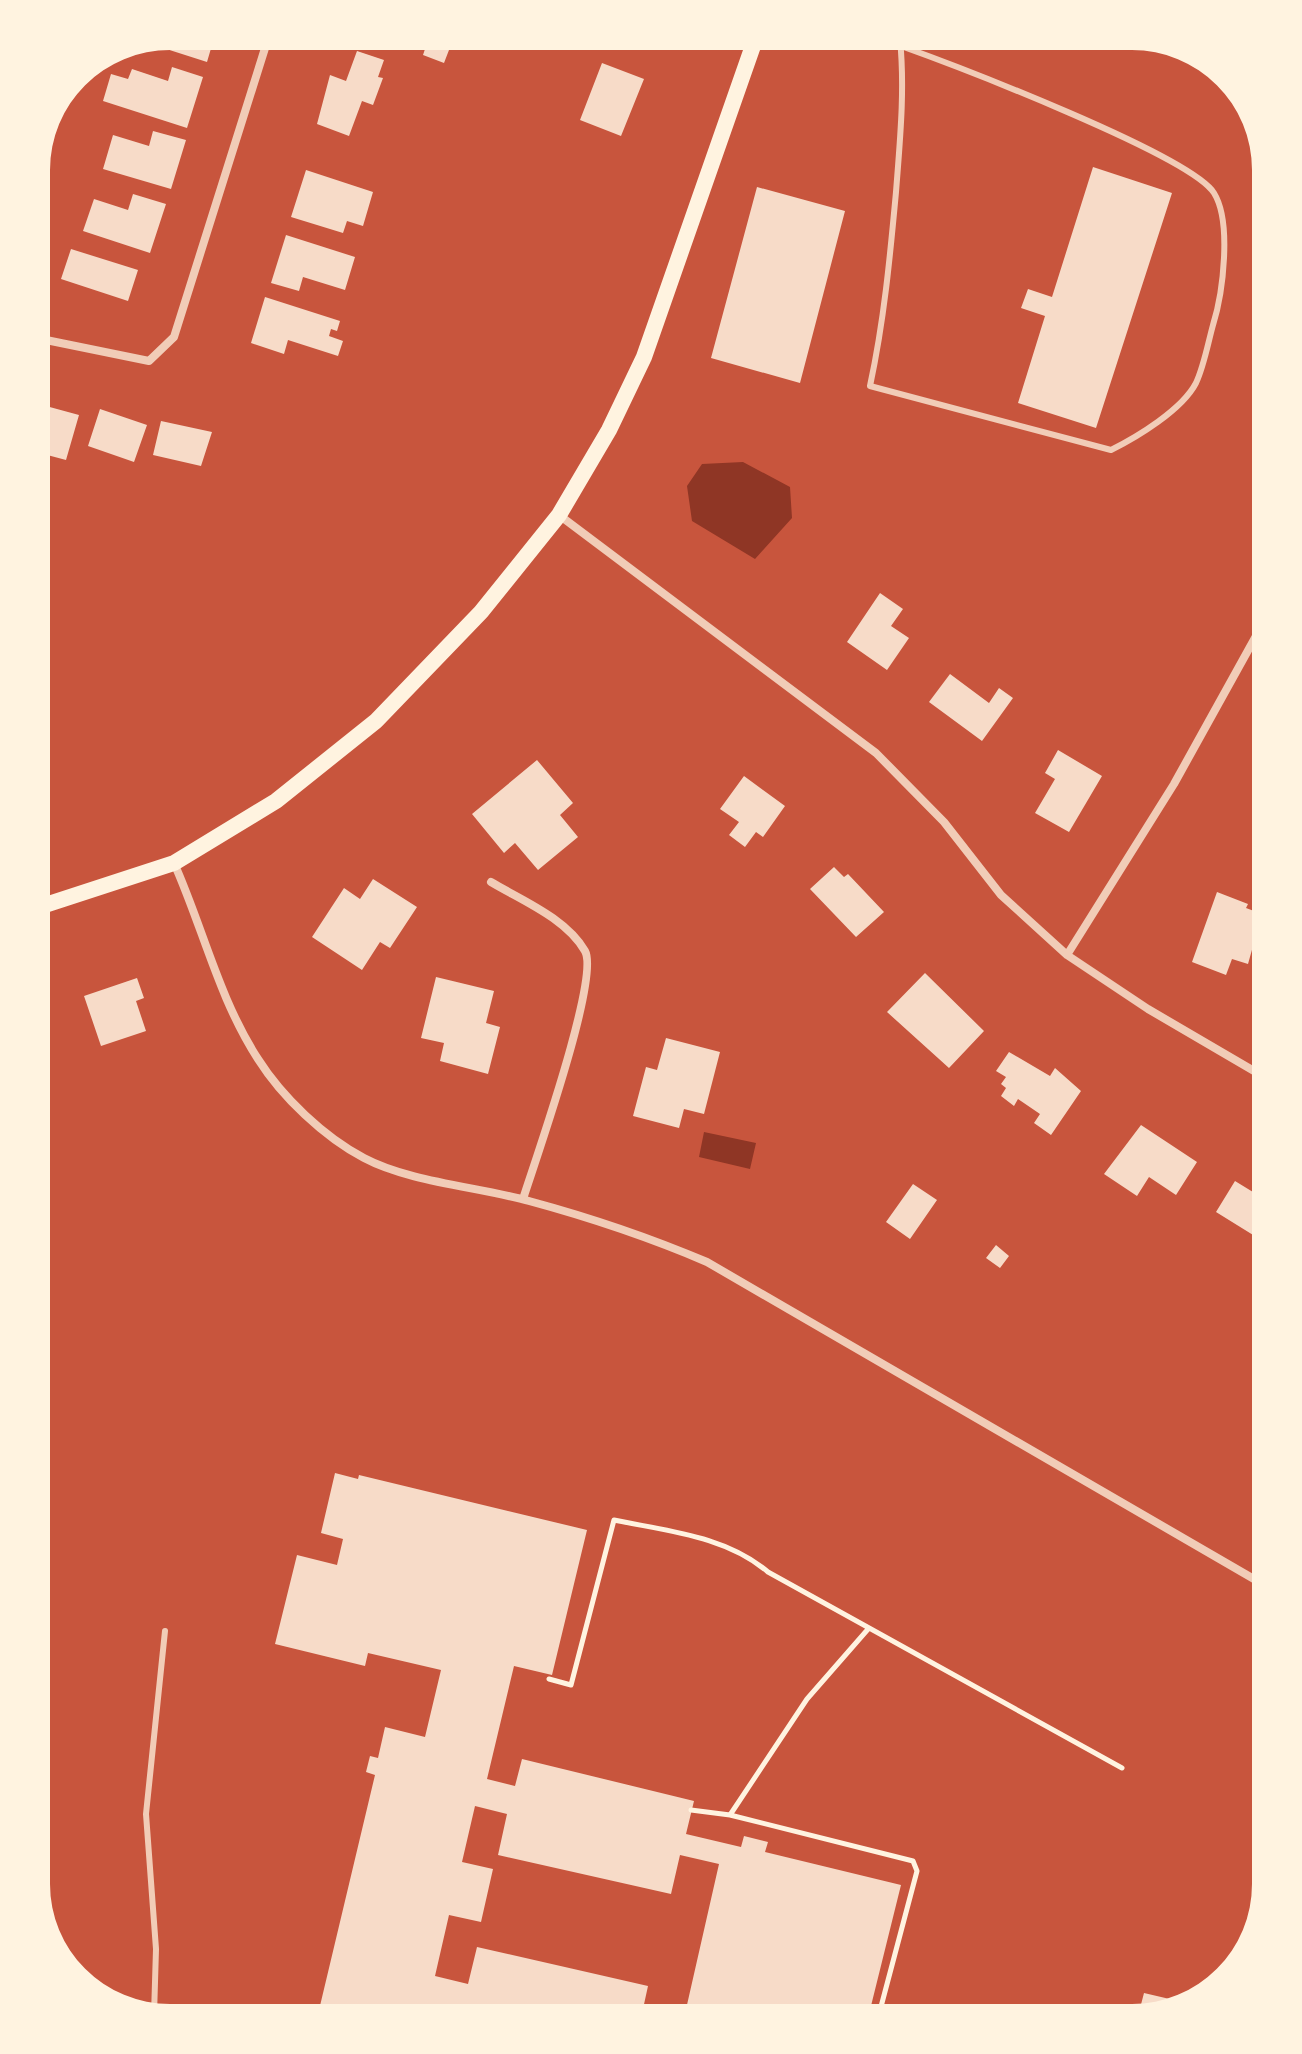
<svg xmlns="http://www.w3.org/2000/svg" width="1302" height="2054" viewBox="0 0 1302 2054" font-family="'Sofia Sans Condensed',sans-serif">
  <rect width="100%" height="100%" fill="#c8553d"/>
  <!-- water -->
  <path fill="#8f3625" d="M 743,462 L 790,487 L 792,518 L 755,559 L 692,521 L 687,486 L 702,464 Z
    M 704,1132 L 756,1143 L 750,1169 L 699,1157 Z"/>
  <!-- building -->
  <path fill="#f7dbc8" d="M 427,43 L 449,50 L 444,63 L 423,55 Z
    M 212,45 L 207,62 L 157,46 Z
    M 357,51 L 384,60 L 378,77 L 383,78 L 373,105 L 362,101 L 349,136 L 317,124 L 330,75 L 346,81 Z
    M 602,63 L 644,79 L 621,136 L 580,120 Z
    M 172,67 L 203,77 L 187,128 L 103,101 L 111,74 L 128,79 L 132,69 L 168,81 Z
    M 153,131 L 186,140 L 171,189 L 103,169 L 113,135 L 149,146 Z
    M 1093,167 L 1172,193 L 1096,428 L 1018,403 L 1045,316 L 1021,308 L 1028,289 L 1052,297 Z
    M 306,170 L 373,192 L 363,226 L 347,221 L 343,233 L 291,217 Z
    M 757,187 L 845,211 L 800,383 L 711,358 Z
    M 133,194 L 166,204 L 150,253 L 83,231 L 94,199 L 128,210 Z
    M 286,235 L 355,257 L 345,290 L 303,277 L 299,291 L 271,283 Z
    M 71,249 L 138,270 L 128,301 L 61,279 Z
    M 265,297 L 340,321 L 337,331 L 331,329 L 329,336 L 343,341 L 338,356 L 288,340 L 284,354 L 251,343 Z
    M 46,406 L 79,415 L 66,460 L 36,452 Z
    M 100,409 L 147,425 L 134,462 L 88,446 Z
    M 161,421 L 212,432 L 201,466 L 153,455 Z
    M 36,524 L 48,525 L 42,578 L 36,578 Z
    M 880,593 L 903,609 L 891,626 L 909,638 L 887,670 L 847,642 Z
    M 950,674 L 989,703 L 999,688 L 1013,698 L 982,741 L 929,702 Z
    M 1058,750 L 1102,776 L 1069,832 L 1035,813 L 1055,779 L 1045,773 Z
    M 537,760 L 573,803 L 560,815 L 578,837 L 538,870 L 515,843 L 504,853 L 472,814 Z
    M 744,776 L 785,806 L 763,837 L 756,832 L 745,847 L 729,835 L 739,822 L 720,809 Z
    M 834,867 L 844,877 L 848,874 L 884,912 L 856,937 L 810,889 Z
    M 373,879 L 417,907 L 390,948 L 380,942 L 362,970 L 312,937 L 344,888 L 360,899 Z
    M 1217,892 L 1248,904 L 1246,908 L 1262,914 L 1248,964 L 1232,959 L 1226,975 L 1192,962 Z
    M 925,973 L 984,1031 L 949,1068 L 887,1012 Z
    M 436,977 L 494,991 L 486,1023 L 500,1027 L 488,1074 L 440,1061 L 444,1043 L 421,1038 Z
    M 137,978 L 144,998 L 136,1001 L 146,1031 L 101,1046 L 84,996 Z
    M 666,1038 L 720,1052 L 704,1114 L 684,1109 L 679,1128 L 633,1116 L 646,1067 L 657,1070 Z
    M 1009,1052 L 1050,1076 L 1055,1068 L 1081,1091 L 1051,1135 L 1034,1123 L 1040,1114 L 1018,1099 L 1014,1106 L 1001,1096 L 1006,1088 L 1001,1084 L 1006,1077 L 996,1071 Z
    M 1141,1125 L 1197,1162 L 1176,1195 L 1149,1177 L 1137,1196 L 1104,1174 Z
    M 1235,1181 L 1266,1200 L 1266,1243 L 1216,1212 Z
    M 913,1184 L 937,1200 L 910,1239 L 886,1222 Z
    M 996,1245 L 1009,1256 L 1000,1268 L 986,1258 Z
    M 335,1473 L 358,1479 L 359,1475 L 587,1530 L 552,1675 L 514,1666 L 487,1779 L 515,1786 L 522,1759 L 694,1801 L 686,1834 L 741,1847 L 744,1836 L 768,1842 L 765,1852 L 901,1885 L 868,2018 L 684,2018 L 719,1864 L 680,1855 L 671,1894 L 498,1855 L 507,1814 L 475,1806 L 462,1862 L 493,1869 L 481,1922 L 449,1915 L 435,1976 L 468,1984 L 477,1947 L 648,1986 L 641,2018 L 459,2018 L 427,2008 L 425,2018 L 324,2018 L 325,2012 L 319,2010 L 375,1775 L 366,1772 L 370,1756 L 378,1758 L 385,1727 L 425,1737 L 441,1670 L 368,1653 L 365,1666 L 275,1644 L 297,1555 L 337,1565 L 343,1539 L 321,1533 Z
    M 1144,1993 L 1191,2004 L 1138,2016 Z"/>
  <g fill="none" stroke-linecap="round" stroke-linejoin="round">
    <!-- path -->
    <path stroke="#fff3e0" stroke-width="5" d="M 549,1679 L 571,1685 L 614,1520 C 667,1531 726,1536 768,1572 L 1122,1768
      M 691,1810 L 730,1815 L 913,1861 L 917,1871 L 878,2018
      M 730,1815 L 807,1699 L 869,1628"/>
    <!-- service -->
    <path stroke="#f1ccb7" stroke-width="6" d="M 900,39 C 905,90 900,140 896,192 C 890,257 884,321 870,386 L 1111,450 C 1137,437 1182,410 1196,383 C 1204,366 1208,343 1213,325 C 1223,293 1232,222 1214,193 C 1190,155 954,65 901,46
      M 154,2015 L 156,1949 L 146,1814 L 165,1631"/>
    <!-- minor -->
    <path stroke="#f1ccb7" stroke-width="8" d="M 1205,58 L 1209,61
      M 36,342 L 46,340 L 149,361 L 174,337 L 266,45
      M 559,515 L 876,753 L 944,822 L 1001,895 L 1067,955 L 1148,1009 L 1266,1078
      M 174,863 C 203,928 219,999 258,1059 C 282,1097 324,1137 364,1158 C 409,1182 479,1187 529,1201 C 592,1218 646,1236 707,1262 L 1266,1586
      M 491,882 C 521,900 566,918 585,951 C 600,978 535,1161 523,1199
      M 1067,955 L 1174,784 L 1266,618"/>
    <!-- secondary -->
    <path stroke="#fff3e0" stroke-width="16" d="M 36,908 L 174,863 L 276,801 L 376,721 L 481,612 L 559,515 L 609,430 L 644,357 L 755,40"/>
  </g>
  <!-- crop -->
  <path d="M0 0H1302V2054H0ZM170 50H1132A120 120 0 0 1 1252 170V1884A120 120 0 0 1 1132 2004H170A120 120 0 0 1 50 1884V170A120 120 0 0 1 170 50Z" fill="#fff3e0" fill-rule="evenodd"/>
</svg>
